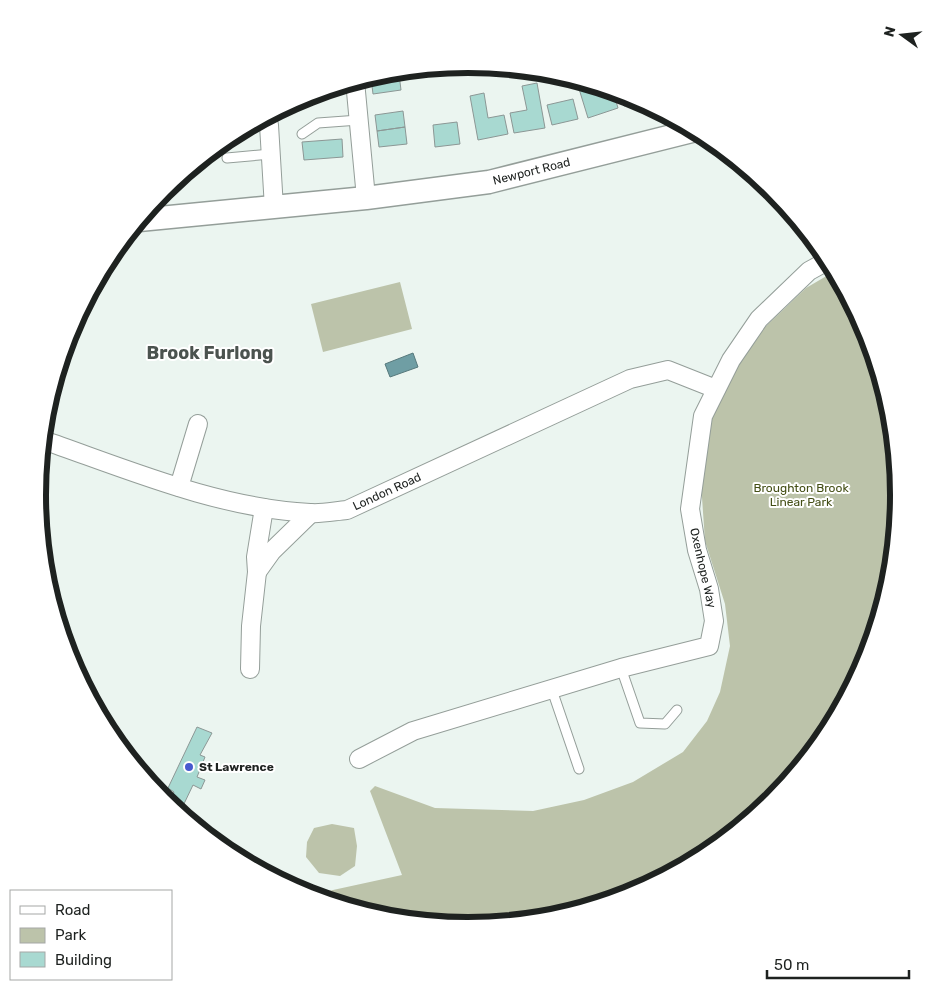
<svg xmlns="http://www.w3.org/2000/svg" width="937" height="990" viewBox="0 0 937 990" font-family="Rubik,sans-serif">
  <rect width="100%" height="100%" fill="#ebf5f0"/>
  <!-- green -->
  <path fill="#bcc3aa" d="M 835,271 L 867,330 L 891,411 L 899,495 L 891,579 L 867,660 L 827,735 L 773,800 L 708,854 L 633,893 L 552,918 L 468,926 L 384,918 L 310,895 L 402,875 L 370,791 L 375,786 L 435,808 L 533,811 L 584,800 L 633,782 L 683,752 L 707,721 L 720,692 L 730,646 L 725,604 L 705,541 L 701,483 L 708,427 L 731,376 L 764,328 L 806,288 Z
    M 400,282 L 412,329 L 323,352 L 311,304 Z
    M 332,824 L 354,828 L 357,846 L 355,866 L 340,876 L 319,873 L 306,857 L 307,842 L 314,828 Z"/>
  <!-- water -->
  <path fill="#6f9ea4" stroke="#57797c" d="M 413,353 L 418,367 L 390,377 L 385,364 Z"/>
  <!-- building -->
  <path fill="#a8d9d1" stroke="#8c9795" d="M 398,71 L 399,74 L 371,78 L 371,76 L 385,72 Z
    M 399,74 L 401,90 L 373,94 L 371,78 Z
    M 576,79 L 594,85 L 596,93 L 609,89 L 613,91 L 618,108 L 588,118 Z
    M 537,83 L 545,128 L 514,133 L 510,113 L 527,110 L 522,86 Z
    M 484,93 L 488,118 L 504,115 L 508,134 L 478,140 L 470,96 Z
    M 621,93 L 634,97 L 642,101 L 624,106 Z
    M 573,99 L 578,119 L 552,125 L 547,105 Z
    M 403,111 L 405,127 L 377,131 L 375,115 Z
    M 457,122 L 460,144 L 435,147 L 433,125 Z
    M 405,127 L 407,144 L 379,147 L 377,131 Z
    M 342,139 L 343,157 L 304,160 L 302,142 Z
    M 197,727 L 212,733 L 200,755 L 205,757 L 197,777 L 205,780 L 201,789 L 193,785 L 182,808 L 169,803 L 174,792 L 168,788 Z"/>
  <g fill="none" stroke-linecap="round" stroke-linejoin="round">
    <!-- service casing -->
    <g stroke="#949e99" stroke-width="11">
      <path id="service" d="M 302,134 L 318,123 L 359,120
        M 227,158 L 271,154
        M 621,668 L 640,723 L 665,724 L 677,710
        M 552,690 L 579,769"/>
    </g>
    <!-- minor casing -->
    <g stroke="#949e99" stroke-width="20">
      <g id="minor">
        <path d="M 355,81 L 366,198"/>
        <path d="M 265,117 L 269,125 L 274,208"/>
        <path id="s1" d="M 43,440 C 129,470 218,508 310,513 C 322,514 335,511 347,510 L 630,379 L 668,370 L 716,389"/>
        <path d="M 179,487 L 198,424"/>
        <path d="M 257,572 L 272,551 L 311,513"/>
        <path d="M 250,669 L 251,626 L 257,572 L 256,557 L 264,508"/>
        <path d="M 359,759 L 413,731 L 621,668 L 709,646 L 714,621 L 709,589 L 697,550 L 690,509 L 703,416 L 731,360 L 759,319 L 809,271 L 829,260"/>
      </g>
    </g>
    <!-- tertiary casing -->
    <g stroke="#949e99" stroke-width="25">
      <g id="tertiary">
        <path id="s2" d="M 139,220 L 366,198 L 489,182 L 696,130"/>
      </g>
    </g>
    <!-- service -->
    <use href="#service" stroke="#fff" stroke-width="9"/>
    <!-- minor -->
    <use href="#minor" stroke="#fff" stroke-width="18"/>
    <!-- tertiary -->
    <use href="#tertiary" stroke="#fff" stroke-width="22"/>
  </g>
  <!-- markers -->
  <circle fill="#475ace" stroke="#fff" stroke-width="2" cx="189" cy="767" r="5"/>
  <g text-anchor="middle" stroke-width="4" stroke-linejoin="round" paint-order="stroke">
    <!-- street labels -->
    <g font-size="12" fill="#1e2220" stroke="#fff">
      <text dy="4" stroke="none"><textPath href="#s2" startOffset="396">Newport Road</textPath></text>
      <text dy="4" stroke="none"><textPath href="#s1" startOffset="359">London Road</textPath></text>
      <text transform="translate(703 568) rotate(77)" y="4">Oxenhope Way</text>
    </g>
    <!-- park labels -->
    <g font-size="12" fill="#444f16" stroke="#fff">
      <text x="801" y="492">Broughton Brook<tspan x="801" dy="14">Linear Park</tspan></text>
    </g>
    <!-- poi labels -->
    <g font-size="12" font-weight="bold" fill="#1e2220" stroke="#fff" text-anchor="start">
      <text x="199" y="771">St Lawrence</text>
    </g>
    <!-- district labels -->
    <g font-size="18" font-weight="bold" fill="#4b534f" stroke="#fff">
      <text x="210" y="359">Brook Furlong</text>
    </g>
  </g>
  <!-- crop -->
  <path d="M0 0H937V990H0ZM46 495a422 422 0 1 1 844 0a422 422 0 1 1-844 0Z" fill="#fff" fill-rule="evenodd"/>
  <path fill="none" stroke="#1e2220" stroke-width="6" d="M46 495a422 422 0 1 1 844 0a422 422 0 1 1-844 0Z"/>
  <!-- legend -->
  <rect x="10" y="890" width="162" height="90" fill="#ffffff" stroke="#a5a7a6"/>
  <rect x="20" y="906" width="25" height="8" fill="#ffffff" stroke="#a5a7a6"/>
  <text x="55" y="915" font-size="15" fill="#1e2220">Road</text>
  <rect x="20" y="928" width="25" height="15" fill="#bcc3aa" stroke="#a5a7a6"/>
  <text x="55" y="940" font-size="15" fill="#1e2220">Park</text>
  <rect x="20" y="952" width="25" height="15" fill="#a8d9d1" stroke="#a5a7a6"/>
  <text x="55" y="965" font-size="15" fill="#1e2220">Building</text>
  <!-- north arrow -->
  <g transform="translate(902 35) rotate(285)" stroke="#ffffff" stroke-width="4" paint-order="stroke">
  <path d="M0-4L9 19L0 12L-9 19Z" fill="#1e2220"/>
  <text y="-8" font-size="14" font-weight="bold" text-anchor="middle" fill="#1e2220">N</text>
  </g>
  <!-- scale -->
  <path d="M767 970v8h142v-8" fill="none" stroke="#1e2220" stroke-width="2.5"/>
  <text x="774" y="970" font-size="15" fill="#1e2220" stroke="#ffffff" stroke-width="4" paint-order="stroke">50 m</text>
</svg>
